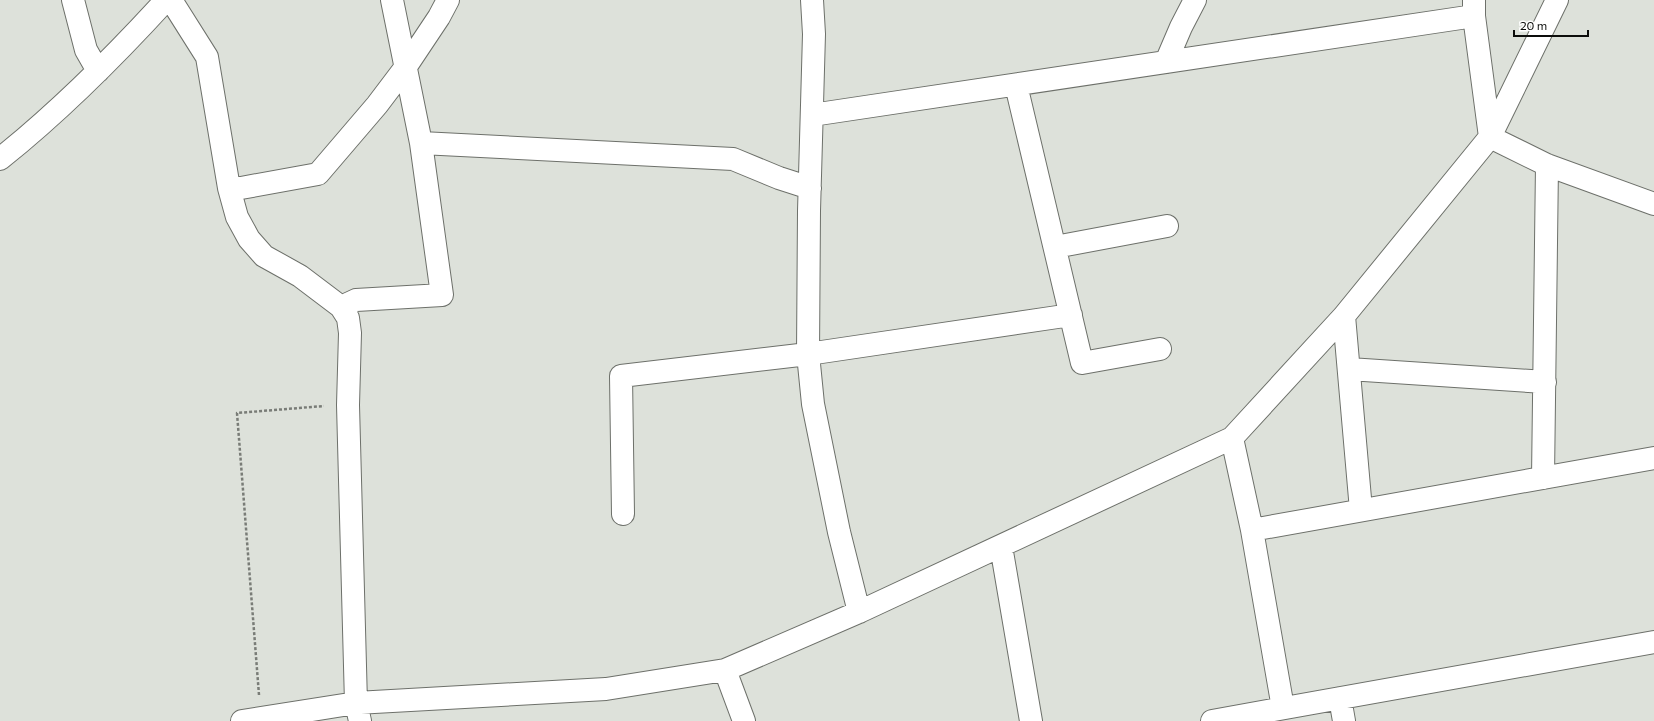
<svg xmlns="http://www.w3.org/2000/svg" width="1654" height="721" viewBox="0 0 1654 721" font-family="Commissioner,sans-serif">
  <rect width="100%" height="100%" fill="#dde1da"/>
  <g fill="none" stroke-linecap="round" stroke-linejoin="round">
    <!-- minor casing -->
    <g stroke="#6d706a" stroke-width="24">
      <path id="minor" d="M 73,0 L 86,50 L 98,71
        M 171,0 L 207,57 L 229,188 L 237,217 L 249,239 L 264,256 L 300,276 L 341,307 L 348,318 L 350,333 L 348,405 L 356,703 L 360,721
        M 392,0 L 421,143 L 733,159 L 779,178 L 810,188
        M 812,0 L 814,34 L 809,211 L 808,354 L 813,404 L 839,532 L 859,612
        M 1474,0 L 1474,16 L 1490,137
        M 1166,62 L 1181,27 L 1195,0
        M 1016,85 L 1082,363 L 1160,349
        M 812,115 L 1474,16
        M 1490,137 L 1547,165 L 1654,204
        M 0,159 C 60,111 114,57 166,0
        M 229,188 L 241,188 L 318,174 L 377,105 L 405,68 L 439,17 L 448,0
        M 1055,247 L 1167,226
        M 341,307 L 356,300 L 442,295 L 421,143
        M 1344,316 L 1361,510
        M 1349,369 L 1545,382
        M 1232,438 L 1252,530 L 1283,708
        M 1543,478 L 1547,165
        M 623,514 L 621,376 L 808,354 L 1071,315
        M 1252,530 L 1654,458
        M 1001,546 L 1031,721
        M 725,670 L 744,721
        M 1340,698 L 1344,721
        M 242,721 L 356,703 L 606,689 L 725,670 L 859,612 L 1232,438 L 1344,316 L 1490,137 L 1557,0
        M 1212,721 L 1654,642"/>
    </g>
    <!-- path -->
    <path stroke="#797c77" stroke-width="2.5" stroke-dasharray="3 2" stroke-linecap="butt" d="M 259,695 L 237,413 L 324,406"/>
    <!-- minor -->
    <use href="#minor" stroke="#fff" stroke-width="22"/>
  </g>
  <!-- scale -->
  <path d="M1514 30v6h74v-6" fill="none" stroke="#0c0d0b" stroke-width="2"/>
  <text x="1520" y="30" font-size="12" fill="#0c0d0b" stroke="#ffffff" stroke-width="3" paint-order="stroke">20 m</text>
</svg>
